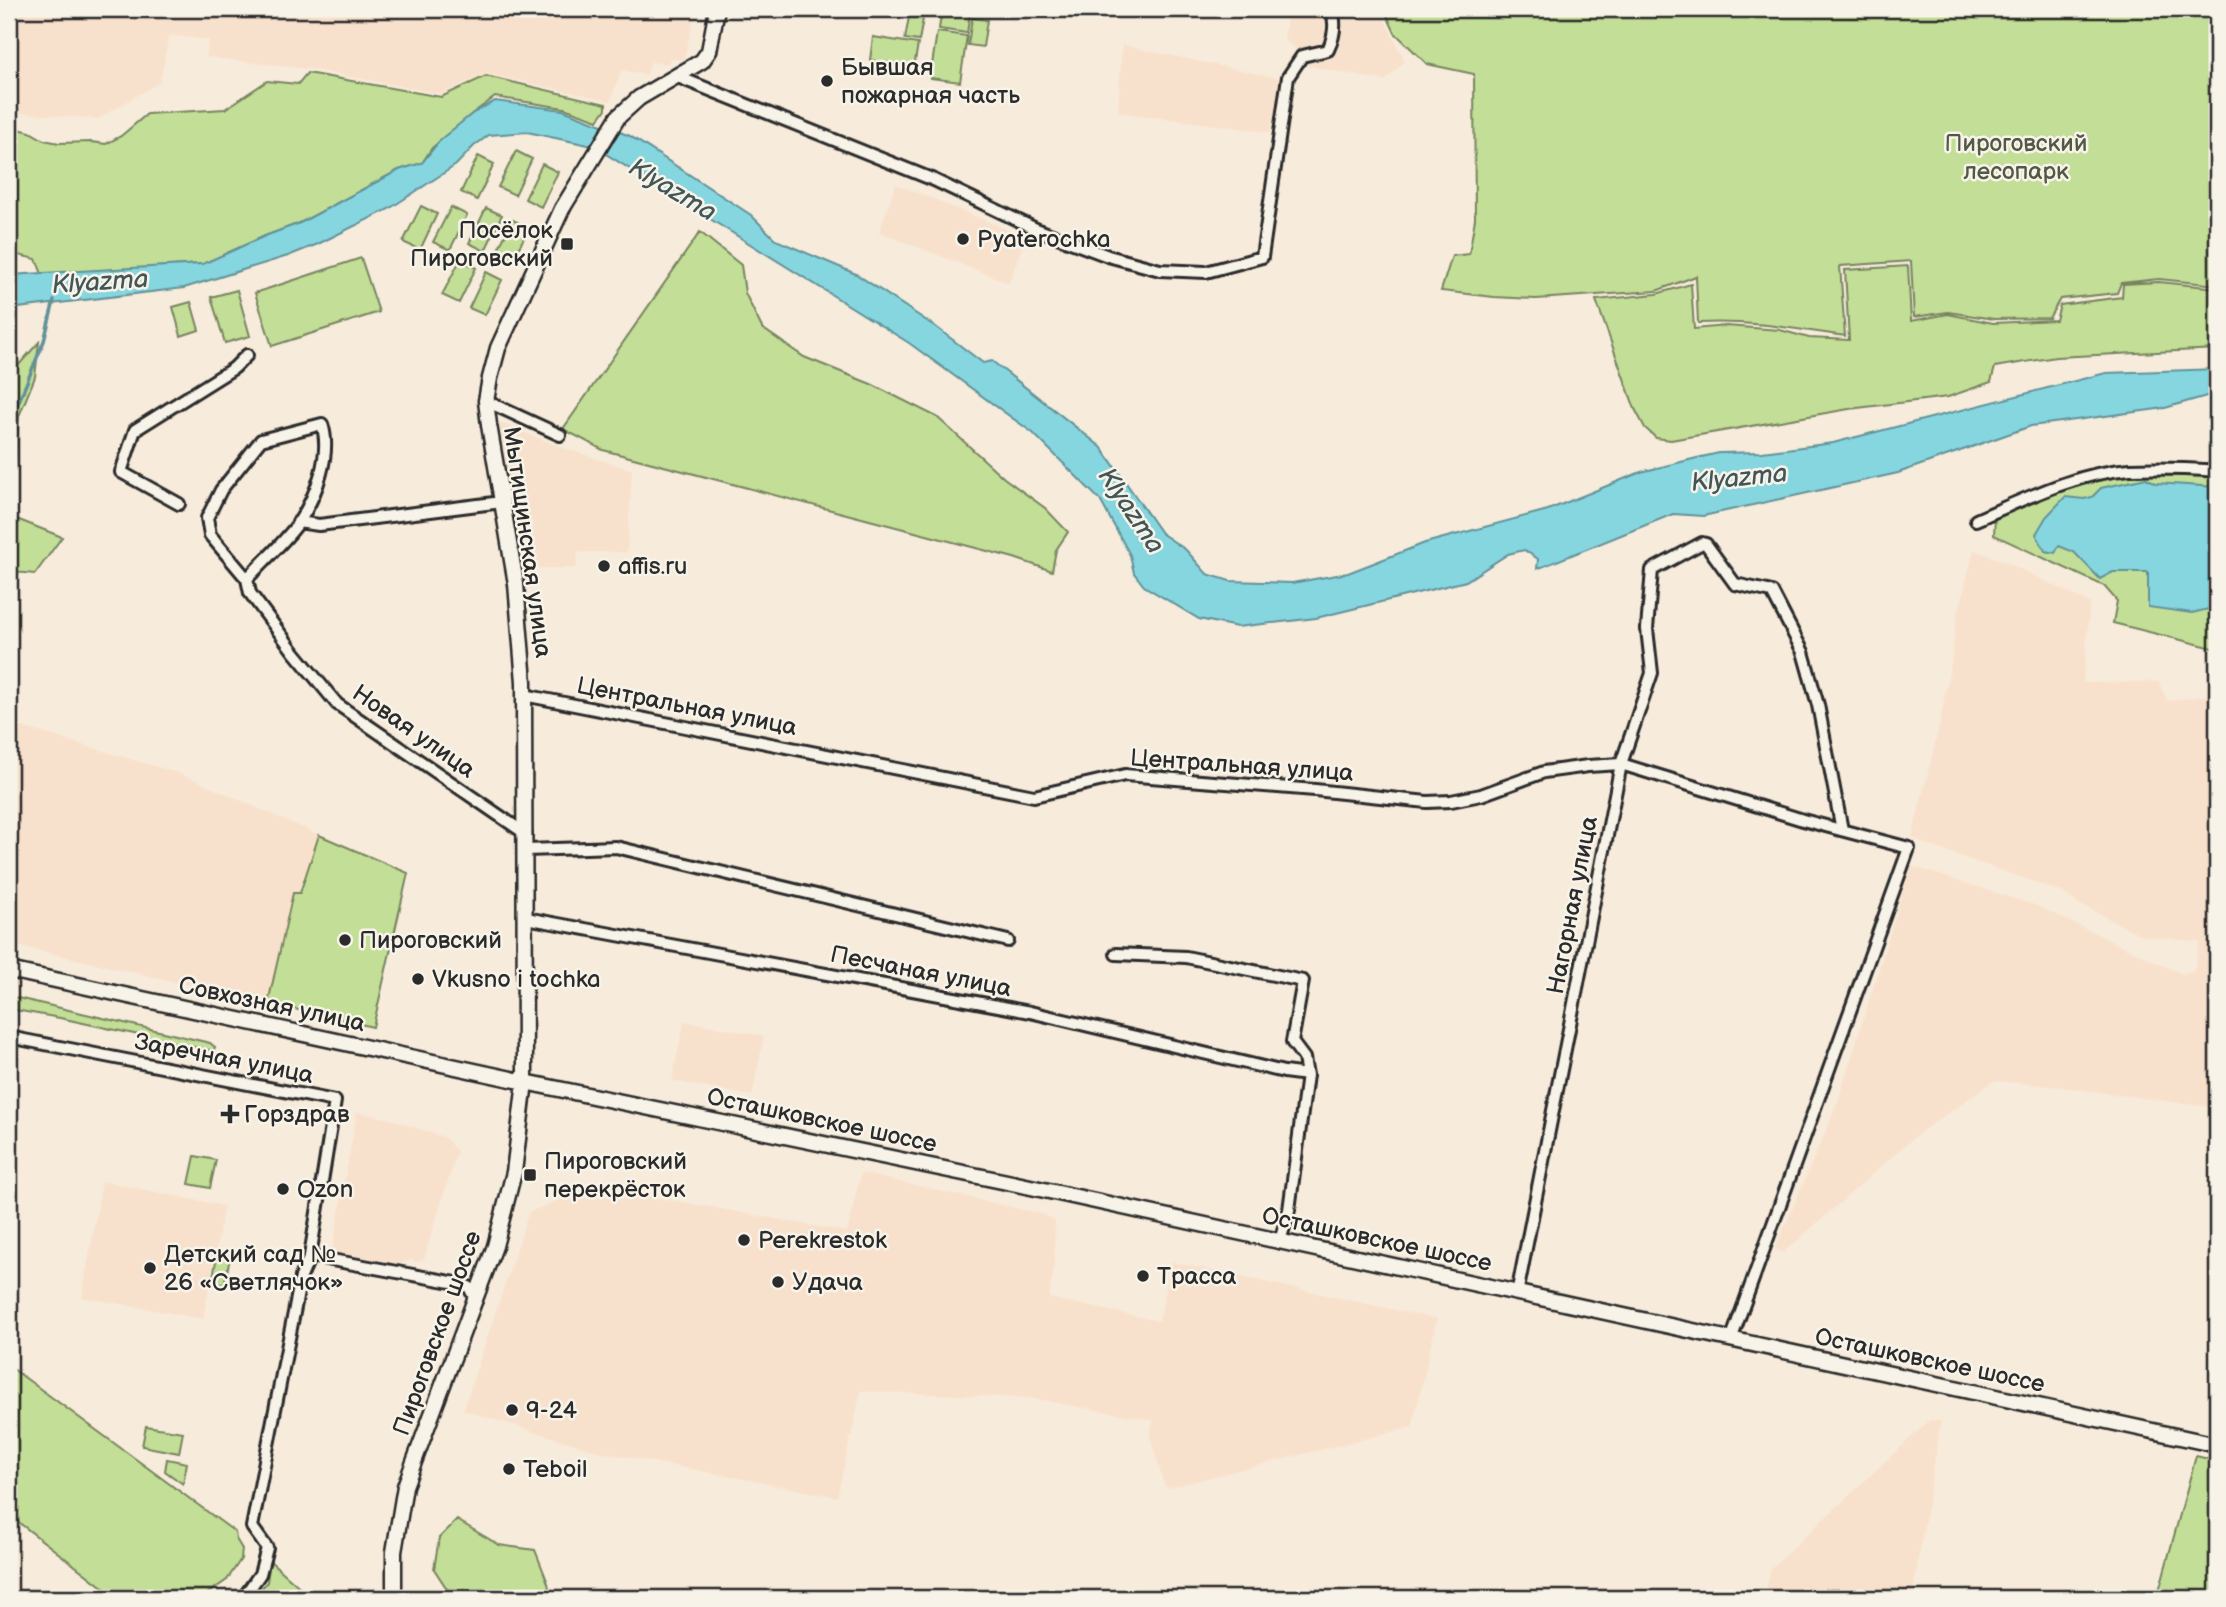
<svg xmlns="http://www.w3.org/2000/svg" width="2226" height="1607" viewBox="0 0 2226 1607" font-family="'Balsamiq Sans',sans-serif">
  <rect width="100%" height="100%" fill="#f7ebdb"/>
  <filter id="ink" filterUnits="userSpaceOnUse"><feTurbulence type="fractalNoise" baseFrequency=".0143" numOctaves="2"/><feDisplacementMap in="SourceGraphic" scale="14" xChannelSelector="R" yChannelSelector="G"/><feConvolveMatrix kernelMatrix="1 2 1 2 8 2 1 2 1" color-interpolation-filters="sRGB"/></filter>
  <g filter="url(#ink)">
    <!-- built -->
    <path fill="#f8e1cc" d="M 9,9 L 696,9 L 684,60 L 670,59 L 668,64 L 651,62 L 647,75 L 622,70 L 610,101 L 487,74 L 441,94 L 314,70 L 206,57 L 209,40 L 169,35 L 160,82 L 98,119 L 9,112 Z
      M 1288,9 L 1379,9 L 1405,61 L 1385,81 L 1308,66 L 1309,58 L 1284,40 Z
      M 1122,45 L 1282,79 L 1270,132 L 1118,112 Z
      M 896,184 L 1026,237 L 1009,283 L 879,232 Z
      M 498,422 L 561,447 L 632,470 L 627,552 L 578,552 L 576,568 L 532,568 L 532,521 L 517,520 Z
      M 1974,550 L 2006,562 L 2090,603 L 2083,683 L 2158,682 L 2168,701 L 2217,694 L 2217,1108 L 2062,1087 L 1994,1081 L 1918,1134 L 1783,1253 L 1775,1249 L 1836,1107 L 1911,866 L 2037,906 L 2182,974 L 2194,971 L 2200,942 L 2143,936 L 2076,902 L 2062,892 L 1925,844 L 1912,837 L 1940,723 L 1952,656 L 1956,622 Z
      M 9,723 L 181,774 L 319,835 L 300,894 L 293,893 L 268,1003 L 9,944 Z
      M 684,1021 L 764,1036 L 752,1096 L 672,1081 Z
      M 357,1112 L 387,1118 L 444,1137 L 457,1151 L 424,1259 L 415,1262 L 413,1259 L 401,1264 L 332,1252 Z
      M 861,1173 L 1046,1215 L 1055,1221 L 1054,1266 L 1049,1298 L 1159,1321 L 1172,1262 L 1437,1319 L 1412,1427 L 1168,1488 L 1164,1485 L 1150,1435 L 1153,1420 L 1029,1398 L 861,1391 L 837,1497 L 601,1452 L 463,1410 L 529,1212 L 569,1196 L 572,1182 L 847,1232 Z
      M 102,1181 L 224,1206 L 203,1319 L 82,1297 Z
      M 1930,1420 L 1941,1421 L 1912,1598 L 1765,1598 L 1770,1569 Z"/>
    <!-- green -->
    <path fill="#c3de96" stroke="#778460" stroke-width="2" d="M 942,9 L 970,13 L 967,33 L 939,29 Z
      M 1384,9 L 2217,9 L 2217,285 L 2159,279 L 2121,283 L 2117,293 L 2060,299 L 2049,318 L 1994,319 L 1948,312 L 1914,317 L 1911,261 L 1840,266 L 1845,336 C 1796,329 1748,320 1698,323 L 1696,276 L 1656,291 L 1536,299 L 1494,297 L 1441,291 L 1452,256 L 1469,254 L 1475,219 L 1474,74 L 1427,64 L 1395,33 Z
      M 909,17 L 923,19 L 919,41 L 905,39 Z
      M 972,18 L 987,20 L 983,47 L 968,45 Z
      M 937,32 L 967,36 L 960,82 L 930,78 Z
      M 873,37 L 918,44 L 914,67 L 870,60 Z
      M 307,73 L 441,97 L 486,76 L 606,104 L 606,109 L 598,120 L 564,108 L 495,97 L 473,113 L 432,148 L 422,163 L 399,170 L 300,223 L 265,236 L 203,264 L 42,274 L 36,259 L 9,253 L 9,197 L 14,182 L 9,172 L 9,128 L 15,128 L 30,132 L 44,140 L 59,143 L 91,142 L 106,144 L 121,136 L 147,114 L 225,109 L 267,81 L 298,84 Z
      M 516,151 L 532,159 L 515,195 L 498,187 Z
      M 478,156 L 494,164 L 477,200 L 461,192 Z
      M 542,164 L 558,172 L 541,207 L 525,199 Z
      M 421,206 L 437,214 L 420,250 L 403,242 Z
      M 451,207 L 467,215 L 450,250 L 433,242 Z
      M 486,208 L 502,215 L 485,251 L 469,243 Z
      M 513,220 L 529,228 L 511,263 L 495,255 Z
      M 700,232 L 741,265 L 745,293 L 762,328 L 804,357 L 871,384 L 937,417 L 1004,478 L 1045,508 L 1068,532 L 1056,550 L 1052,571 L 1014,558 L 603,450 L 563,429 Z
      M 361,258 L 379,312 L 272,346 L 255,293 Z
      M 460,260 L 476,268 L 459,303 L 442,295 Z
      M 1908,266 L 1911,321 L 1948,314 L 1993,323 L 2056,320 L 2060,305 L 2122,297 L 2123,284 L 2159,282 L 2217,288 L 2217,349 L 2056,357 L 1995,367 L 1991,382 L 1948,397 L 1849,409 L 1671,440 L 1656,438 L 1645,428 L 1635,409 L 1596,300 L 1656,294 L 1691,284 L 1694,329 L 1726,326 L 1780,330 L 1809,338 L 1849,340 L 1845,270 Z
      M 486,272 L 502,280 L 485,315 L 469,308 Z
      M 237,290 L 250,336 L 225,343 L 211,297 Z
      M 191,302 L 199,330 L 181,336 L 173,307 Z
      M 39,342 L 35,377 L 19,416 L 15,467 L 9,481 L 9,411 L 16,368 Z
      M 2128,472 L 2217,475 L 2217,649 L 2113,623 L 2117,601 L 2104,586 L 1994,535 L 1995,517 L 2056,490 Z
      M 9,514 L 9,516 L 62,537 L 35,574 L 14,572 L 9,585 Z
      M 319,835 L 408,873 L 373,1027 L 268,1003 L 293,893 L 300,893 Z
      M 9,996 L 210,1043 L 215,1047 L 213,1051 L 60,1018 L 9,1009 Z
      M 195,1156 L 216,1160 L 210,1188 L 189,1184 Z
      M 218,1251 L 226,1253 L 230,1258 L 224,1285 L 212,1282 Z
      M 9,1366 L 235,1532 L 236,1539 L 242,1549 L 241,1559 L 227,1580 L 201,1598 L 117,1598 L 9,1515 Z
      M 146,1426 L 183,1432 L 179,1453 L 142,1446 Z
      M 2196,1456 L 2217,1461 L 2217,1598 L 2157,1598 Z
      M 167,1459 L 187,1463 L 183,1484 L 165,1471 Z
      M 457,1520 L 499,1545 L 535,1550 L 548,1583 L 551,1598 L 453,1598 L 434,1569 L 439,1538 Z
      M 270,1561 L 312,1598 L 253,1598 L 267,1582 Z"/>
    <!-- water -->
    <path fill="#86d6e0" stroke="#629298" stroke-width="2" d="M 495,101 L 563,110 L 630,136 L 751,215 L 776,240 L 856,274 L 936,327 L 983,363 L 992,361 L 1101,447 L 1161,533 L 1186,550 L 1207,574 L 1230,581 L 1292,583 L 1348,573 L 1425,543 L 1548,510 L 1641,472 L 1697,458 L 1719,453 L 1762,452 L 1833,443 L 2106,373 L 2217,369 L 2217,393 L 2165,408 L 2031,426 L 1898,473 L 1703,516 L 1673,514 L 1537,569 L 1538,559 L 1524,550 L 1508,554 L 1466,581 L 1316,618 L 1237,627 L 1199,619 L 1144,586 L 1134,573 L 1130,555 L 1100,500 L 1033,433 L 909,343 L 593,146 L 527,132 L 489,135 L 474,146 L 456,165 L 389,209 L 318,244 L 288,256 L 184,288 L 9,309 L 9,275 L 203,264 L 265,236 L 300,223 L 399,170 L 422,163 L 441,139 L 473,113 Z
      M 2146,478 L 2156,483 L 2217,487 L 2217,607 L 2192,613 L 2148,607 L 2148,572 L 2113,572 L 2100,579 L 2074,552 L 2059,546 L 2055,553 L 2045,551 L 2036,534 L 2046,517 L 2065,497 L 2084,499 L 2092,497 L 2101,488 Z"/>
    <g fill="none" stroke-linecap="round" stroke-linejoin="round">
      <!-- stream -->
      <path stroke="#629298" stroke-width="3.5" d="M 9,463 L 14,413 L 44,341 L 54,301"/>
      <!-- street casing -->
      <g stroke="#2b2b2b" stroke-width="16">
        <path id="street" d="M 678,77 L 934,180 L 1036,229 L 1108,256 L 1160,270 L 1206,272 L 1262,257 L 1288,77 L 1302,56 L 1328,50 C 1334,37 1337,23 1331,9
          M 486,401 L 560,435
          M 179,504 L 121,472 L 135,430 L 234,368 L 247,355
          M 1976,520 C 2025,499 2076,473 2130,469 C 2159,468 2189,469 2217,471
          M 298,522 L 319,525 L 502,502
          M 247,579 C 264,560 285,542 299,522 C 316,496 332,454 322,424 L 261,440 L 221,490 L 207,518 L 210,535 L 247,579 L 250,593 L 294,652 L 337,704 L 526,834
          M 524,695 L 1034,796 L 1125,775 L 1315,790 L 1427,802 L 1451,801 L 1481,795 L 1544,772 L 1588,766 L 1621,764 L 1803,820 L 1909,848 L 1731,1340
          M 526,850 L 616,847 L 1008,941
          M 526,918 L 1030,1012 L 1284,1072 L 1307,1075
          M 1116,954 L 1186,957 L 1303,981 L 1292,1042 L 1304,1058 L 1307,1075 L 1289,1210 L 1280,1241
          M 9,1037 L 335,1101 L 310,1256 L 301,1277 L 252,1527 L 267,1548 L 260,1574 L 243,1598
          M 310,1256 L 462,1284 L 469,1287 L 476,1301
          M 1517,1294 L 1621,764 L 1652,673 L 1647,629 L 1652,570 L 1702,543 L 1706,544 L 1735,584 L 1772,592 L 1803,652 L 1818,705 L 1842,830"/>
      </g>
      <!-- secondary casing -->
      <g stroke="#2b2b2b" stroke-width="19">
        <path id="secondary" d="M 9,970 L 525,1082 L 1026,1186 L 2217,1445
          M 394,1598 L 394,1552 L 405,1486 L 495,1246 L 514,1172 L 525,1082 L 524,682 L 516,584 L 489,425 L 486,401 L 490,378 L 498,348 L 562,209 L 618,117 L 639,98 L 702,61 L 709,51 L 717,9"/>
      </g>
      <!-- street -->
      <use href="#street" stroke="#f7f3e8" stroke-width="10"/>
      <!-- secondary -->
      <use href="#secondary" stroke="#f7f3e8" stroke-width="14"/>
    </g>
  </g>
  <!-- markers -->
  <g fill="#2b2b2b" stroke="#f7f3e8" stroke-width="2.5">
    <circle cx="827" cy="81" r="7"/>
    <circle cx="963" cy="239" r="7"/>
    <rect x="560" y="237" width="14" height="14" rx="3.5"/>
    <circle cx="604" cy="566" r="7"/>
    <circle cx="345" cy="940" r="7"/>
    <circle cx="418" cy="979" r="7"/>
    <path d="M226.5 1103.5h7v7h7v7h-7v7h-7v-7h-7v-7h7z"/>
    <rect x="523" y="1168" width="14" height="14" rx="3.5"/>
    <circle cx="283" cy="1189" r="7"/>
    <circle cx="744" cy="1240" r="7"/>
    <circle cx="150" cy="1268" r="7"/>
    <circle cx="1143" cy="1276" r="7"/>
    <circle cx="778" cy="1282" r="7"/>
    <circle cx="512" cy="1410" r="7"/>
    <circle cx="509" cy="1469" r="7"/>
  </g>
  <g text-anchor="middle" stroke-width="5" stroke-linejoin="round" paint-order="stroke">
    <!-- poi labels -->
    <g font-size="24" fill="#2b2b2b" stroke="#f7f3e8" text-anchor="start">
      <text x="841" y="75">Бывшая<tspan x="841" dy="28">пожарная часть</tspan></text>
      <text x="553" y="238" text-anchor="end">Посёлок<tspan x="553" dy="28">Пироговский</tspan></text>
      <text x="977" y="247">Pyaterochka</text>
      <text x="618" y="574">affis.ru</text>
      <text x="359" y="948">Пироговский</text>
      <text x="432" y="987">Vkusno i tochka</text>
      <text x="244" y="1122">Горздрав</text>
      <text x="544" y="1169">Пироговский<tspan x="544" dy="28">перекрёсток</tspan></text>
      <text x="297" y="1197">Ozon</text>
      <text x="758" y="1248">Perekrestok</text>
      <text x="164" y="1262">Детский сад №<tspan x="164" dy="28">26 «Светлячок»</tspan></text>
      <text x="1157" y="1284">Трасса</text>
      <text x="792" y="1290">Удача</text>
      <text x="526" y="1418">9-24</text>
      <text x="523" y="1477">Teboil</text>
    </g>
    <!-- park labels -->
    <g font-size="24" fill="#515846" stroke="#f7f3e8">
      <text x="2016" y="151">Пироговский<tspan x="2016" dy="28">лесопарк</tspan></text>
    </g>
    <!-- street labels -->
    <g font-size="24" fill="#2b2b2b" stroke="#f7f3e8">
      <text transform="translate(528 542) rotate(82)" y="8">Мытищинская улица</text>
      <text transform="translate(687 706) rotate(11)" y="8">Центральная улица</text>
      <text transform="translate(414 731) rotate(35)" y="8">Новая улица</text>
      <text transform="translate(1242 765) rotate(4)" y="8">Центральная улица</text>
      <text transform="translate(1572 905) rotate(-79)" y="8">Нагорная улица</text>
      <text transform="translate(921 971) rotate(11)" y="8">Песчаная улица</text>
      <text transform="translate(272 1004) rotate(12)" y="8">Совхозная улица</text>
      <text transform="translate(224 1058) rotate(11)" y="8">Заречная улица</text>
      <text transform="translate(822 1120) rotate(12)" y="8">Осташковское шоссе</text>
      <text transform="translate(1377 1239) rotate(12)" y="8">Осташковское шоссе</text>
      <text transform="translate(437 1333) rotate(-70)" y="8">Пироговское шоссе</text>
      <text transform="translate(1930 1360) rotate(12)" y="8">Осташковское шоссе</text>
    </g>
    <!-- water labels -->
    <g font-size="26" font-style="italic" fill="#425658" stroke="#f7f3e8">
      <text transform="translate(673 189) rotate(31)" y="9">Klyazma</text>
      <text transform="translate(100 281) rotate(-4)" y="9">Klyazma</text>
      <text transform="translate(1739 477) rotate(-6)" y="9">Klyazma</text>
      <text transform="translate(1132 510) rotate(56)" y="9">Klyazma</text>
    </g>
  </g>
  <!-- margin -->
  <rect width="2226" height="1607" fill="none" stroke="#f7f3e8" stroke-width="35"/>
  <rect x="18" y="18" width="2191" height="1572" fill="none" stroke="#2b2b2b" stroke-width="2.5" filter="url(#ink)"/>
</svg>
